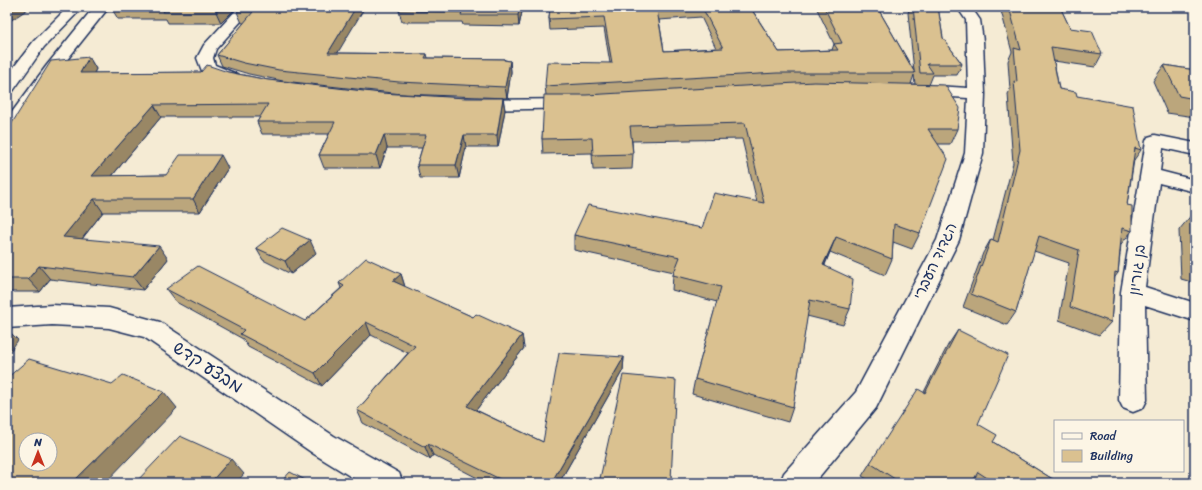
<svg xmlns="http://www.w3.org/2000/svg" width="1202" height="490" viewBox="0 0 1202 490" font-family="Sriracha,'Playpen Sans Hebrew',sans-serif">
  <rect width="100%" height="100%" fill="#f5ebd4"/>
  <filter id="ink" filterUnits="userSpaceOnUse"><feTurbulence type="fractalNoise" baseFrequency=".025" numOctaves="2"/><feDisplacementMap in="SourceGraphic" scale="8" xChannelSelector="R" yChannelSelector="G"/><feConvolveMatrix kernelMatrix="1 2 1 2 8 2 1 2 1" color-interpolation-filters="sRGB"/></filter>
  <g filter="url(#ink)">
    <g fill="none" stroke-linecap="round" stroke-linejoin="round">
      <!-- minor casing -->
      <g stroke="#1b2f5e" stroke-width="3">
        <path id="minor" d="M 68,7 L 83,7 L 44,47 L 13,91 L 7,92 L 7,76 L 34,41 Z
          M 94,7 L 109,7 L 58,71 L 13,136 L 7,137 L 7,119 L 47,65 Z
          M 239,7 L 254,7 L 216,49 L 213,58 L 215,65 L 239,75 L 241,78 L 239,81 L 233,83 L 227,81 L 202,71 L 197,58 L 204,45 Z
          M 957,7 L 971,7 L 980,20 L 983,41 L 985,94 L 983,153 L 959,240 L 876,408 L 814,483 L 780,483 L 784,473 L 856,392 L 937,240 L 965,153 L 968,98 L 921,95 L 915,94 L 913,90 L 915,86 L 921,85 L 968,88 L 966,20 Z
          M 573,99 L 579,100 L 582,104 L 579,108 L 475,110 L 469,109 L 466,105 L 469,101 L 475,100 Z
          M 1155,135 L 1195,143 L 1195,155 L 1163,148 L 1160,171 L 1195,180 L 1195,192 L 1159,183 L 1145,287 L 1195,303 L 1195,321 L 1145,305 L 1147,400 L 1143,408 L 1133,412 L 1123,408 L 1119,400 L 1121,292 L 1146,141 L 1148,137 Z
          M 52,305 L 109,308 L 160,322 L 334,436 L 399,473 L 403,483 L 361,483 L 314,454 L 144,337 L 109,328 L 52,325 L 7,328 L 7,308 Z"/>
      </g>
      <!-- minor -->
      <use href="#minor" fill="#fcf5e5" fill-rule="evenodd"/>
    </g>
    <!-- wall -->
    <path fill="#bba67c" stroke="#1b2f5e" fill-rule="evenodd" d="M 237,7 L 221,23 L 168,23 L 166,19 L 118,19 L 112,9 Z
      M 242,7 L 338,53 L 427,54 L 428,58 L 504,59 L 505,60 L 510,61 L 511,72 L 507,98 L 402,94 L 283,81 L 249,74 L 222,66 L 217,55 L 244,23 L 242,23 L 237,12 Z
      M 523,7 L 519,26 L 463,25 L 462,22 L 402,22 L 399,11 Z
      M 550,7 L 755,7 L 755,8 L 751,8 L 779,52 L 832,50 L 834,44 L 816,7 L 877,7 L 914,71 L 908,13 L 910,7 L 938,7 L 943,38 L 962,64 L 957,75 L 933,75 L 929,85 L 957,129 L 950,144 L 938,144 L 920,233 L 912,249 L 893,242 L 892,259 L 885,275 L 830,252 L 825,265 L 850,309 L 843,325 L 807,316 L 793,407 L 788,422 L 692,394 L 695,379 L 717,302 L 672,290 L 673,275 L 674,272 L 574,250 L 574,235 L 702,228 L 757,202 L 742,139 L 632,141 L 633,154 L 632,169 L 593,170 L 592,153 L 543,154 L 542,139 L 546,95 L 545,86 L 610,63 L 604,28 L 550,30 L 549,19 ZM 701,17 L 716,48 L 664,51 L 659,20 ZM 914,75 L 915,84 L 911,84 Z
      M 1000,7 L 1060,7 L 1070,28 L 1102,54 L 1095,67 L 1054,61 L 1059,89 L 1077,96 L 1141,150 L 1134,160 L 1127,205 L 1132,231 L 1121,244 L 1118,273 L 1115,277 L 1111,322 L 1099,335 L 1059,320 L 1069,263 L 1034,251 L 1016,312 L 1007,325 L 963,307 L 983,253 L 991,239 L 993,240 L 1013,163 L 1008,94 L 1010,90 L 1008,61 L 1012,52 Z
      M 89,57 L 96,69 L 94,73 L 228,72 L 268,80 L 381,93 L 466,98 L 503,98 L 505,110 L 498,147 L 466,147 L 459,178 L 420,178 L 417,165 L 422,148 L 387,148 L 380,168 L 324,168 L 319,155 L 329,134 L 262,134 L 257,122 L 260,117 L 161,117 L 112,176 L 166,175 L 228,168 L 200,212 L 103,212 L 82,239 L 168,259 L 143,290 L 50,279 L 40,292 L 7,292 L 7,131 Z
      M 1164,65 L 1195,70 L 1195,117 L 1167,113 L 1153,81 Z
      M 1193,213 L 1195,214 L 1195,283 L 1181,279 L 1179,230 Z
      M 256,248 L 316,253 L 291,274 L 263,260 Z
      M 401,274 L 405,287 L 473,317 L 522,335 L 524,348 L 476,410 L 543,442 L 624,357 L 623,370 L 559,483 L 487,483 L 433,455 L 430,459 L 363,423 L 357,410 L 408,353 L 371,335 L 322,386 L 248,347 L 243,339 L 176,302 L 166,289 L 305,321 L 341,288 L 339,283 Z
      M 958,330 L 978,424 L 993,442 L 1059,483 L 873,483 L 862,476 L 870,463 L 924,392 L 948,345 Z"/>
    <!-- shaded-wall -->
    <path fill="#998765" stroke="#1b2f5e" d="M 9,7 L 31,7 L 7,23 L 7,8 Z
      M 222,7 L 237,7 L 221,23 L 216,12 Z
      M 356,7 L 365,7 L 331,64 L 328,53 Z
      M 520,7 L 523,7 L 519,26 L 518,15 Z
      M 89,57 L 96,69 L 88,85 L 80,73 Z
      M 510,61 L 511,72 L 507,98 L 505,87 Z
      M 503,98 L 505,110 L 498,147 L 497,135 Z
      M 154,105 L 161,117 L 101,189 L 92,176 Z
      M 384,135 L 387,148 L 380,168 L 376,155 Z
      M 464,135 L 466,147 L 459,178 L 456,165 Z
      M 221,155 L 228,168 L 200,212 L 193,199 Z
      M 94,199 L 103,212 L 74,249 L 63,237 Z
      M 836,237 L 830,252 L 818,280 L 823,265 Z
      M 310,240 L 316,253 L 291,274 L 285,261 Z
      M 159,246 L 168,259 L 143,290 L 133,277 Z
      M 39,266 L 50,279 L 40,292 L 28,279 Z
      M 401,274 L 405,287 L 393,281 Z
      M 366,322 L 371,335 L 322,386 L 315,373 Z
      M 7,329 L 18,340 L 7,356 Z
      M 522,335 L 524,348 L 470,418 L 467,406 Z
      M 624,357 L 623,370 L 559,483 L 551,483 Z
      M 164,392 L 177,408 L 105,483 L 72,483 Z
      M 428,444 L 433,455 L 430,459 L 425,447 Z
      M 231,459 L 244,474 L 236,483 L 210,483 Z"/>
    <!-- building -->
    <path fill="#dac190" stroke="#1b2f5e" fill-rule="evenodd" d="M 114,7 L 222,7 L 216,12 L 163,12 L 166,8 L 112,9 Z
      M 242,7 L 356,7 L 328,53 L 427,54 L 425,58 L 504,59 L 504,60 L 510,61 L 505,87 L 399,82 L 279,70 L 244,63 L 217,55 L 253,12 L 237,12 Z
      M 402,7 L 520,7 L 518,15 L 461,15 L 462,12 L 399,11 Z
      M 550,7 L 699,7 L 657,10 L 664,51 L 723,48 L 702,7 L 750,7 L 779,52 L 838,50 L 834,44 L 842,43 L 824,7 L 877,7 L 915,73 L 777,73 L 545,86 L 547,62 L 612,63 L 604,17 L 549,19 Z
      M 913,7 L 938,7 L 943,38 L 962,64 L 927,64 L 933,73 L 920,73 Z
      M 1009,7 L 1060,7 L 1070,28 L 1092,31 L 1102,54 L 1051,47 L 1059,89 L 1076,92 L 1077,96 L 1133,106 L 1141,150 L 1135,148 L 1127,205 L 1132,206 L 1132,231 L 1122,228 L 1118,273 L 1115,272 L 1111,322 L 1070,307 L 1079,250 L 1039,236 L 1016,312 L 971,294 L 991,239 L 998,242 L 1020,150 L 1014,81 L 1017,82 L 1014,48 L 1021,50 Z
      M 89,57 L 80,73 L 201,72 L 207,65 L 228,72 L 268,80 L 381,93 L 466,98 L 503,98 L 497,135 L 464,135 L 456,165 L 417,165 L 426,135 L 384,135 L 376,155 L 319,155 L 335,122 L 257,122 L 268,104 L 154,105 L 92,176 L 166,175 L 180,155 L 221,155 L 193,199 L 94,199 L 63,237 L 159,246 L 133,277 L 39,266 L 28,279 L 7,279 L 7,131 L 51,61 Z
      M 1164,65 L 1195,70 L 1195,99 L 1179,96 Z
      M 814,82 L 945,85 L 960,108 L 957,129 L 928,129 L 948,159 L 920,233 L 894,224 L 892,259 L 836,237 L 823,265 L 853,279 L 850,309 L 810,300 L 793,407 L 695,379 L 721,287 L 673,275 L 680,257 L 574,235 L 588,205 L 702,228 L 714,193 L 764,203 L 745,123 L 630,126 L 633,154 L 593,155 L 592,138 L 542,139 L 544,95 L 586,95 Z
      M 1193,213 L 1195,214 L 1195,237 Z
      M 282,228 L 310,240 L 285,261 L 256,248 Z
      M 366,258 L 401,274 L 393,281 L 473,317 L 476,314 L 522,335 L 467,406 L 543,442 L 559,353 L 624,357 L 551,483 L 508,483 L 428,444 L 425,447 L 357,410 L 415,346 L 366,322 L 315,373 L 240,334 L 244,330 L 166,289 L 198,266 L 305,321 L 344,286 L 339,283 Z
      M 958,330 L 1008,355 L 978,424 L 997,435 L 993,442 L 1059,483 L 995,483 L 978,472 L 972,483 L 901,483 L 870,463 L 918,389 L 925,393 Z
      M 29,359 L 112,384 L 123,375 L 164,392 L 72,483 L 7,483 L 7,378 ZM 26,440 L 50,440 L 50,464 L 26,464 Z
      M 623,375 L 676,380 L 671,480 L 686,483 L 599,483 Z
      M 180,436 L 231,459 L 210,483 L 135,483 Z
      M 290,472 L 311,483 L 280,483 Z"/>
  </g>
  <g text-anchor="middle" stroke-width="3.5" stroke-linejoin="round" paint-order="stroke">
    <!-- street labels -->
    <g font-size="15" fill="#1b2f5e" stroke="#fcf5e5">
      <text transform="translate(935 261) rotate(-65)" y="5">הגדוד העברי</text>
      <text transform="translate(1137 270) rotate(-83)" y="5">בן גוריון</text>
    </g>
    <!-- near-street labels -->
    <g font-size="18" fill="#1b2f5e" stroke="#fcf5e5">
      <text transform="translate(208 367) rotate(33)" y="6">מבצע קדש</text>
    </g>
  </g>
  <!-- margin -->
  <rect width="1202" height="490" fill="none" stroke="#fcf5e5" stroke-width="24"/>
  <rect x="12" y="12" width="1178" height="466" fill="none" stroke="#1b2f5e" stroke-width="1.5" filter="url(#ink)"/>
  <!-- legend -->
  <rect x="1054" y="420" width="130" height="52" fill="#fcf5e5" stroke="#a2a6af"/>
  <rect x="1062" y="433" width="20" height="6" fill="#fcf5e5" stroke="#a2a6af"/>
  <text x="1090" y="440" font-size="12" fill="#1b2f5e">Road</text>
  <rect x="1062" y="450" width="20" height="12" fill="#dac190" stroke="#a2a6af"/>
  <text x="1090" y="460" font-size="12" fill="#1b2f5e">Building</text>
  <!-- north arrow -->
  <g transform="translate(38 452)"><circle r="19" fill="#fcf5e5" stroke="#a2a6af"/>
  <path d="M0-3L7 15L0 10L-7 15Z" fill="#c8321e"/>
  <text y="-6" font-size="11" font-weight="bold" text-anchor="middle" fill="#1b2f5e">N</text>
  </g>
</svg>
